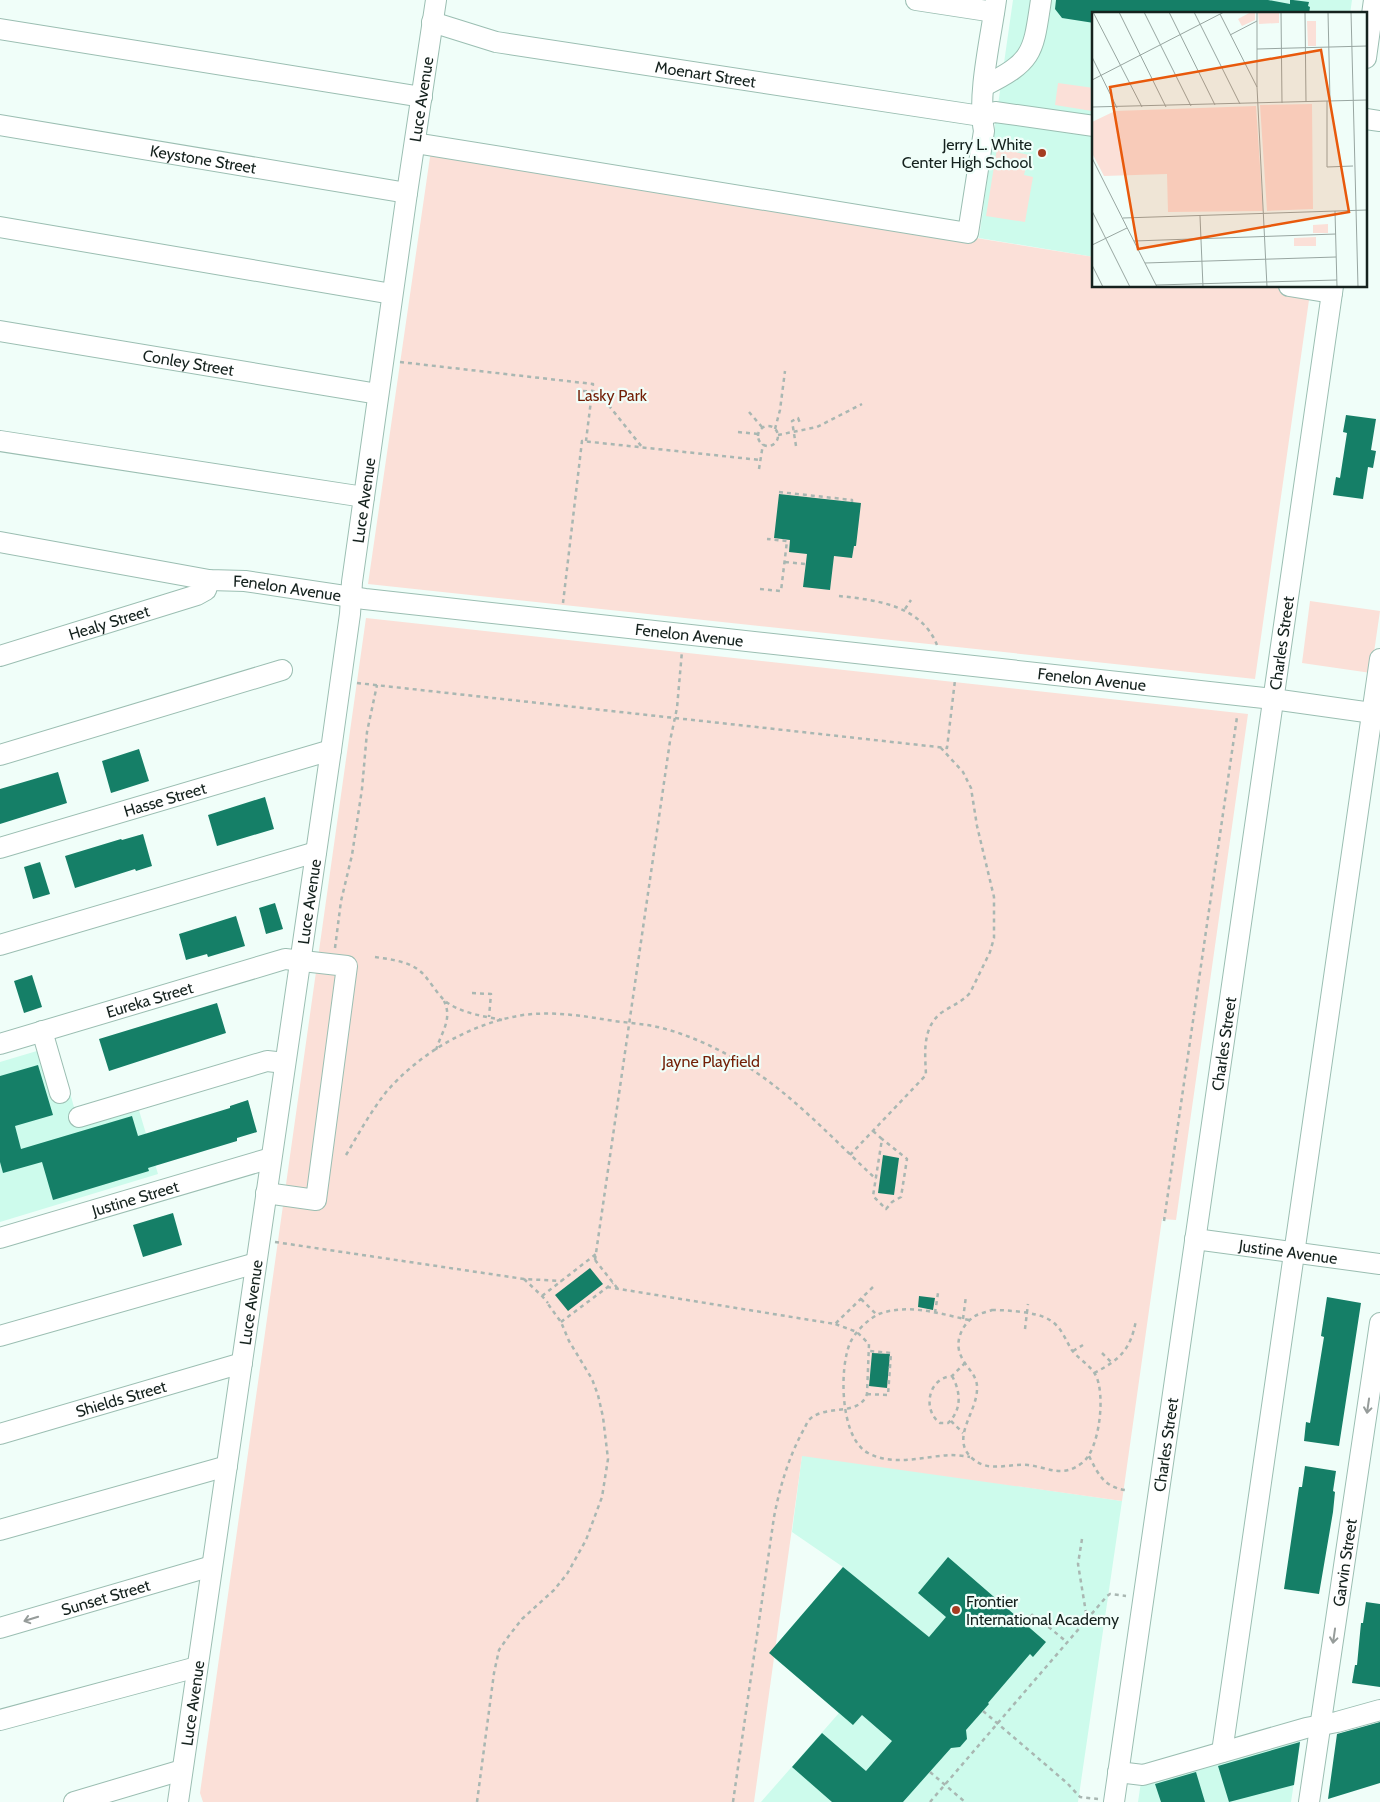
<svg xmlns="http://www.w3.org/2000/svg" width="1380" height="1802" viewBox="0 0 1380 1802" font-family="Cabin,sans-serif">
  <rect width="100%" height="100%" fill="#f0fef9"/>
  <!-- built -->
  <path fill="#cdfbec" d="M 1013,0 L 1352,0 L 1350,14 L 1094,14 L 1094,257 L 979,238 Z
    M 57,1045 L 75,1111 L 138,1107 L 158,1174 L 0,1222 L 0,1062 Z
    M 802,1455 L 1122,1501 L 1078,1802 L 761,1802 L 839,1713 L 769,1653 L 843,1567 L 792,1532 Z
    M 1301,1737 L 1291,1802 L 1138,1802 L 1141,1782 Z"/>
  <!-- green -->
  <path fill="#fbe0d8" d="M 1058,83 L 1094,88 L 1092,111 L 1055,105 Z
    M 997,148 L 1029,155 L 1024,175 L 1033,177 L 1025,222 L 986,216 Z
    M 431,150 L 1094,257 L 1094,286 L 1272,286 L 1310,293 L 1255,679 L 368,584 Z
    M 1310,601 L 1380,611 L 1371,673 L 1302,663 Z
    M 366,618 L 1248,714 L 1176,1220 L 1162,1219 L 1122,1501 L 802,1456 L 754,1802 L 203,1802 L 200,1793 Z"/>
  <!-- building -->
  <path fill="#157f67" d="M 1056,0 L 1268,0 L 1290,4 L 1290,0 L 1293,0 L 1309,2 L 1308,6 L 1310,7 L 1309,14 L 1094,14 L 1094,23 L 1062,18 L 1055,9 Z
    M 1346,415 L 1376,419 L 1371,450 L 1376,451 L 1373,468 L 1368,467 L 1363,499 L 1333,495 L 1336,477 L 1340,478 L 1347,433 L 1343,432 Z
    M 779,494 L 861,503 L 856,546 L 854,546 L 852,558 L 834,556 L 830,590 L 803,587 L 807,554 L 789,552 L 790,540 L 774,538 Z
    M 139,749 L 149,781 L 111,793 L 102,761 Z
    M 58,772 L 67,803 L 0,824 L 0,789 Z
    M 265,797 L 274,829 L 217,846 L 208,815 Z
    M 143,834 L 152,866 L 136,871 L 135,869 L 75,888 L 65,856 L 121,839 L 122,840 Z
    M 40,862 L 50,894 L 33,899 L 24,867 Z
    M 275,903 L 283,929 L 266,934 L 259,908 Z
    M 236,916 L 245,946 L 208,957 L 207,954 L 186,960 L 179,934 Z
    M 32,975 L 42,1007 L 24,1013 L 14,981 Z
    M 217,1003 L 226,1033 L 109,1071 L 99,1039 Z
    M 38,1065 L 53,1115 L 15,1126 L 21,1149 L 132,1116 L 138,1136 L 230,1108 L 230,1106 L 248,1100 L 257,1132 L 237,1138 L 237,1141 L 148,1168 L 149,1171 L 53,1200 L 42,1162 L 3,1173 L 0,1162 L 0,1076 Z
    M 883,1155 L 899,1158 L 894,1195 L 878,1193 Z
    M 173,1213 L 182,1245 L 143,1257 L 133,1225 Z
    M 590,1268 L 603,1284 L 568,1311 L 555,1295 Z
    M 919,1296 L 935,1298 L 933,1310 L 918,1307 Z
    M 1327,1297 L 1361,1303 L 1339,1446 L 1304,1441 L 1306,1422 L 1310,1423 L 1324,1337 L 1321,1336 Z
    M 872,1353 L 890,1354 L 887,1388 L 869,1386 Z
    M 1305,1466 L 1336,1471 L 1333,1491 L 1335,1492 L 1333,1512 L 1319,1594 L 1284,1589 L 1299,1487 L 1302,1487 Z
    M 948,1557 L 1046,1642 L 1033,1657 L 1030,1654 L 988,1703 L 989,1704 L 966,1730 L 967,1739 L 960,1747 L 951,1748 L 903,1802 L 832,1802 L 792,1767 L 822,1733 L 866,1771 L 892,1741 L 862,1715 L 853,1725 L 769,1653 L 843,1567 L 929,1637 L 946,1617 L 918,1593 Z
    M 1366,1602 L 1380,1604 L 1380,1687 L 1352,1683 L 1355,1665 L 1357,1665 L 1361,1623 L 1363,1623 Z
    M 1380,1722 L 1380,1783 L 1328,1799 L 1337,1734 Z
    M 1300,1742 L 1294,1785 L 1229,1802 L 1218,1766 Z
    M 1196,1772 L 1205,1802 L 1161,1802 L 1155,1784 Z"/>
  <g fill="none" stroke-linecap="round" stroke-linejoin="round">
    <!-- minor casing -->
    <g stroke="#9bbeb2" stroke-width="22">
      <g id="minor">
        <path d="M 916,0 L 994,12"/>
        <path id="s1" d="M 432,22 L 496,42 L 981,116 L 995,112 L 1094,126"/>
        <path d="M 0,29 L 422,97"/>
        <path d="M 1366,58 L 1374,0"/>
        <path d="M 984,86 C 1034,61 1033,53 1041,0"/>
        <path d="M 1366,119 L 1380,121"/>
        <path id="s2" d="M 0,125 L 407,193"/>
        <path d="M 415,143 L 968,233 L 984,131 C 977,95 991,37 996,0"/>
        <path d="M 0,227 L 392,294"/>
        <path d="M 1289,286 L 1332,293"/>
        <path id="s3" d="M 0,331 L 378,394"/>
        <path d="M 0,441 L 364,497"/>
        <path id="s4" d="M 0,542 L 209,580 L 245,581 L 365,599 L 1273,699 L 1380,714"/>
        <path id="s5" d="M 0,656 L 197,595 L 206,590 L 209,580"/>
        <path d="M 0,755 L 282,670"/>
        <path id="s6" d="M 0,848 L 331,750"/>
        <path d="M 0,945 L 316,852"/>
        <path d="M 42,1031 L 60,1093"/>
        <path id="s7" d="M 0,1044 L 285,959 L 347,966 L 316,1200 L 266,1193"/>
        <path d="M 79,1117 L 267,1061 L 285,1063"/>
        <path id="s8" d="M 0,1238 L 271,1158"/>
        <path id="s9" d="M 1195,1239 L 1380,1264"/>
        <path d="M 0,1336 L 256,1263"/>
        <path id="s10" d="M 0,1434 L 242,1363"/>
        <path d="M 0,1530 L 227,1466"/>
        <path id="s11" d="M 0,1628 L 212,1566"/>
        <path d="M 0,1720 L 197,1667"/>
        <path d="M 1222,1752 L 1380,659"/>
        <path d="M 1118,1772 L 1143,1775 L 1306,1728 L 1337,1722 L 1380,1710"/>
        <path d="M 74,1802 L 182,1770"/>
        <path id="s12" d="M 178,1802 L 331,750 L 350,614 L 352,582 L 407,193 L 436,0"/>
        <path id="s13" d="M 1114,1802 L 1333,286"/>
        <path id="s14" d="M 1309,1802 L 1380,1323"/>
      </g>
    </g>
    <!-- path -->
    <path stroke="#a9b7b2" stroke-width="2.5" stroke-dasharray="4 4" stroke-linecap="butt" d="M 400,362 L 593,384 L 586,441
      M 583,391 L 598,392 L 642,447
      M 749,412 L 762,427
      M758 436a10 10 0 1 1 20 0a10 10 0 1 1-20 0Z
      M 775,429 L 780,410 L 785,371
      M 738,432 L 758,434
      M 778,435 L 817,427 L 862,404
      M 796,446 L 792,421 L 798,418 L 800,423
      M 759,469 L 763,444
      M 779,492 L 852,500 L 852,502
      M 785,562 L 806,564
      M 760,589 L 781,591 L 787,541 L 767,539
      M 839,596 C 876,600 921,605 937,645
      M 563,603 L 582,441 L 760,460
      M 905,609 L 911,600
      M 357,683 L 947,748 L 955,680
      M 335,948 L 341,901 L 352,855 L 362,789 L 367,732 L 377,685
      M 375,957 C 393,960 412,961 425,976 C 431,983 437,993 444,1000 C 459,1013 483,1016 502,1020
      M 472,993 L 491,994 L 489,1017
      M 436,1050 C 441,1033 453,1019 444,1001
      M 873,1131 L 882,1139 L 873,1196 L 886,1209 L 892,1202 L 901,1197 L 907,1159 L 882,1139
      M 346,1155 C 359,1133 371,1111 387,1091 C 421,1052 472,1023 523,1015 C 554,1011 584,1016 614,1021 C 630,1023 646,1024 662,1028 C 692,1036 722,1050 748,1067 C 795,1097 835,1141 876,1179
      M 850,1155 L 926,1075 C 925,1053 922,1028 941,1013 C 951,1006 962,1002 970,993 L 990,952 L 994,938 L 994,897 L 977,826 L 971,788 L 963,772 L 941,748
      M 1164,1221 L 1237,717
      M 275,1242 L 524,1279 L 562,1281
      M 595,1260 L 670,741 L 677,708 L 682,651
      M 595,1260 L 618,1289
      M 524,1279 L 542,1296 L 548,1303
      M 607,1287 L 835,1324 L 875,1285
      M 542,1296 L 596,1254
      M 861,1299 L 877,1315
      M 992,1310 C 1007,1310 1036,1312 1048,1319 C 1060,1325 1065,1338 1071,1349 C 1077,1358 1089,1364 1095,1374 C 1106,1392 1100,1450 1082,1463 C 1062,1478 1050,1468 1028,1465 C 1010,1463 989,1473 973,1459 C 949,1439 977,1413 977,1389 C 978,1375 966,1368 961,1356 C 954,1342 962,1324 975,1316 C 980,1313 987,1312 992,1310 Z
      M 935,1313 L 938,1293
      M 963,1319 L 966,1296
      M 969,1320 C 941,1314 908,1303 879,1314 C 868,1319 855,1332 850,1343 C 839,1369 840,1438 868,1453 C 894,1467 924,1456 951,1455 C 957,1455 964,1456 970,1457
      M 561,1322 L 613,1283
      M 1025,1329 L 1028,1304
      M 1073,1351 L 1083,1345
      M 1102,1353 L 1112,1363
      M 1094,1373 C 1120,1360 1131,1349 1136,1320
      M 952,1376 C 961,1392 962,1410 948,1423 L 940,1423 C 922,1410 928,1378 952,1376 L 965,1363
      M 867,1394 L 888,1395 L 891,1353 L 870,1351
      M 951,1421 L 963,1433
      M 1089,1456 C 1098,1474 1104,1487 1125,1490
      M 1082,1539 L 1078,1564 L 1087,1619
      M 1025,1623 L 1033,1614 L 1068,1643
      M 983,1711 L 1067,1783 L 1080,1797 L 1098,1799
      M 930,1772 L 965,1802
      M 477,1802 L 494,1673 L 499,1650 L 508,1637 L 522,1619 L 554,1590 L 567,1574 L 586,1540 L 602,1497 L 608,1459 L 603,1417 L 598,1395 L 592,1379 L 569,1341 L 561,1322 L 548,1304
      M 733,1802 L 774,1517 C 780,1486 789,1456 804,1429 C 806,1426 807,1421 810,1419 C 826,1404 859,1417 867,1394 L 869,1344 L 857,1332 L 835,1324
      M 930,1802 L 1107,1596 L 1110,1594 L 1126,1596"/>
    <!-- minor -->
    <use href="#minor" stroke="#fff" stroke-width="20"/>
  </g>
  <!-- one-way arrows -->
  <defs><path id="oneway-shaft" d="M-6 0H5M1.5-3L5.5 0L1.5 3" fill="none" stroke-width="1.6" stroke-linecap="round" stroke-linejoin="round" transform="scale(1.25)"/></defs>
  <g stroke="#969c9a">
    <use href="#oneway-shaft" transform="translate(1368 1406) rotate(98)"/>
    <use href="#oneway-shaft" transform="translate(31 1619) rotate(163)"/>
    <use href="#oneway-shaft" transform="translate(1334 1636) rotate(98)"/>
  </g>
  <!-- markers -->
  <g fill="#a43c20" stroke="#f0fef9" stroke-width="2">
    <circle cx="1042" cy="153" r="5"/>
    <circle cx="956" cy="1610" r="5"/>
  </g>
  <g text-anchor="middle" stroke-width="4.5" stroke-linejoin="round" paint-order="stroke">
    <!-- street labels -->
    <g font-size="16" fill="#15221e" stroke="#f0fef9">
      <text dy="6" stroke="none"><textPath href="#s1" startOffset="279">Moenart Street</textPath></text>
      <text dy="6" stroke="none"><textPath href="#s12" startOffset="1720">Luce Avenue</textPath></text>
      <text dy="6" stroke="none"><textPath href="#s2" startOffset="206">Keystone Street</textPath></text>
      <text dy="6" stroke="none"><textPath href="#s3" startOffset="191">Conley Street</textPath></text>
      <text dy="6" stroke="none"><textPath href="#s12" startOffset="1315">Luce Avenue</textPath></text>
      <text dy="6" stroke="none"><textPath href="#s4" startOffset="291">Fenelon Avenue</textPath></text>
      <text dy="6" stroke="none"><textPath href="#s5" startOffset="114">Healy Street</textPath></text>
      <text dy="6" stroke="none"><textPath href="#s4" startOffset="696">Fenelon Avenue</textPath></text>
      <text dy="6" stroke="none"><textPath href="#s13" startOffset="1171">Charles Street</textPath></text>
      <text dy="6" stroke="none"><textPath href="#s4" startOffset="1101">Fenelon Avenue</textPath></text>
      <text dy="6" stroke="none"><textPath href="#s6" startOffset="172">Hasse Street</textPath></text>
      <text dy="6" stroke="none"><textPath href="#s12" startOffset="910">Luce Avenue</textPath></text>
      <text dy="6" stroke="none"><textPath href="#s7" startOffset="156">Eureka Street</textPath></text>
      <text dy="6" stroke="none"><textPath href="#s13" startOffset="766">Charles Street</textPath></text>
      <text dy="6" stroke="none"><textPath href="#s8" startOffset="141">Justine Street</textPath></text>
      <text dy="6" stroke="none"><textPath href="#s9" startOffset="94">Justine Avenue</textPath></text>
      <text dy="6" stroke="none"><textPath href="#s12" startOffset="505">Luce Avenue</textPath></text>
      <text dy="6" stroke="none"><textPath href="#s10" startOffset="126">Shields Street</textPath></text>
      <text dy="6" stroke="none"><textPath href="#s13" startOffset="361">Charles Street</textPath></text>
      <text dy="6" stroke="none"><textPath href="#s14" startOffset="242">Garvin Street</textPath></text>
      <text dy="6" stroke="none"><textPath href="#s11" startOffset="110">Sunset Street</textPath></text>
      <text dy="6" stroke="none"><textPath href="#s12" startOffset="100">Luce Avenue</textPath></text>
    </g>
    <!-- poi labels -->
    <g font-size="16" fill="#15221e" stroke="#f0fef9" text-anchor="end">
      <text x="1032" y="150">Jerry L. White<tspan x="1032" dy="18">Center High School</tspan></text>
      <text x="966" y="1607" text-anchor="start">Frontier<tspan x="966" dy="18">International Academy</tspan></text>
    </g>
    <!-- park labels -->
    <g font-size="16" fill="#721f06" stroke="#f0fef9">
      <text x="612" y="401">Lasky Park</text>
      <text x="711" y="1067">Jayne Playfield</text>
    </g>
  </g>
  <!-- overview -->
  <g transform="translate(1092 12)">
    <rect width="275" height="275" fill="#f0fef9"/>
    <path d="M 159,0 L 163,0 L 163,8 L 150,14 L 146,7 ZM 166,0 L 187,0 L 187,11 L 167,12 ZM 215,9 L 224,9 L 224,34 L 216,34 ZM 220,92 L 221,197 L 175,199 L 168,93 ZM 164,94 L 171,199 L 76,200 L 75,162 L 12,164 L 0,141 L 0,110 L 23,99 ZM 236,212 L 236,221 L 221,221 L 221,213 ZM 224,225 L 224,234 L 202,234 L 202,226 Z" fill="#fbe0d8"/>
    <path fill="none" stroke="#98a6a1" stroke-width="1" d="M 1,0 L 50,95M 27,0 L 74,95M 52,0 L 99,94M 77,0 L 123,93M 102,0 L 148,92M 165,0 L 165,75 L 175,275M 189,0 L 190,91M 213,0 L 214,90M 236,0 L 238,89M 259,0 L 266,275M 128,2 L 165,75M 138,23 L 165,9M 165,37 L 275,34M 0,45 L 25,96M 0,68 L 132,0M 235,89 L 235,155 L 261,154M 0,95 L 275,88M 0,146 L 65,275M 0,199 L 38,275M 243,199 L 245,275M 108,204 L 111,275M 31,206 L 275,198M 42,229 L 244,222M 0,233 L 35,216M 53,251 L 244,245M 0,253 L 11,275M 64,273 L 245,268"/>
    <path fill="#e8590c" fill-opacity="0.15" stroke="#e8590c" stroke-width="2.5" d="M 229,38 L 257,200 L 46,237 L 18,75 Z"/>
    <rect width="275" height="275" fill="none" stroke="#15221e" stroke-width="2.5"/>
  </g>
</svg>
